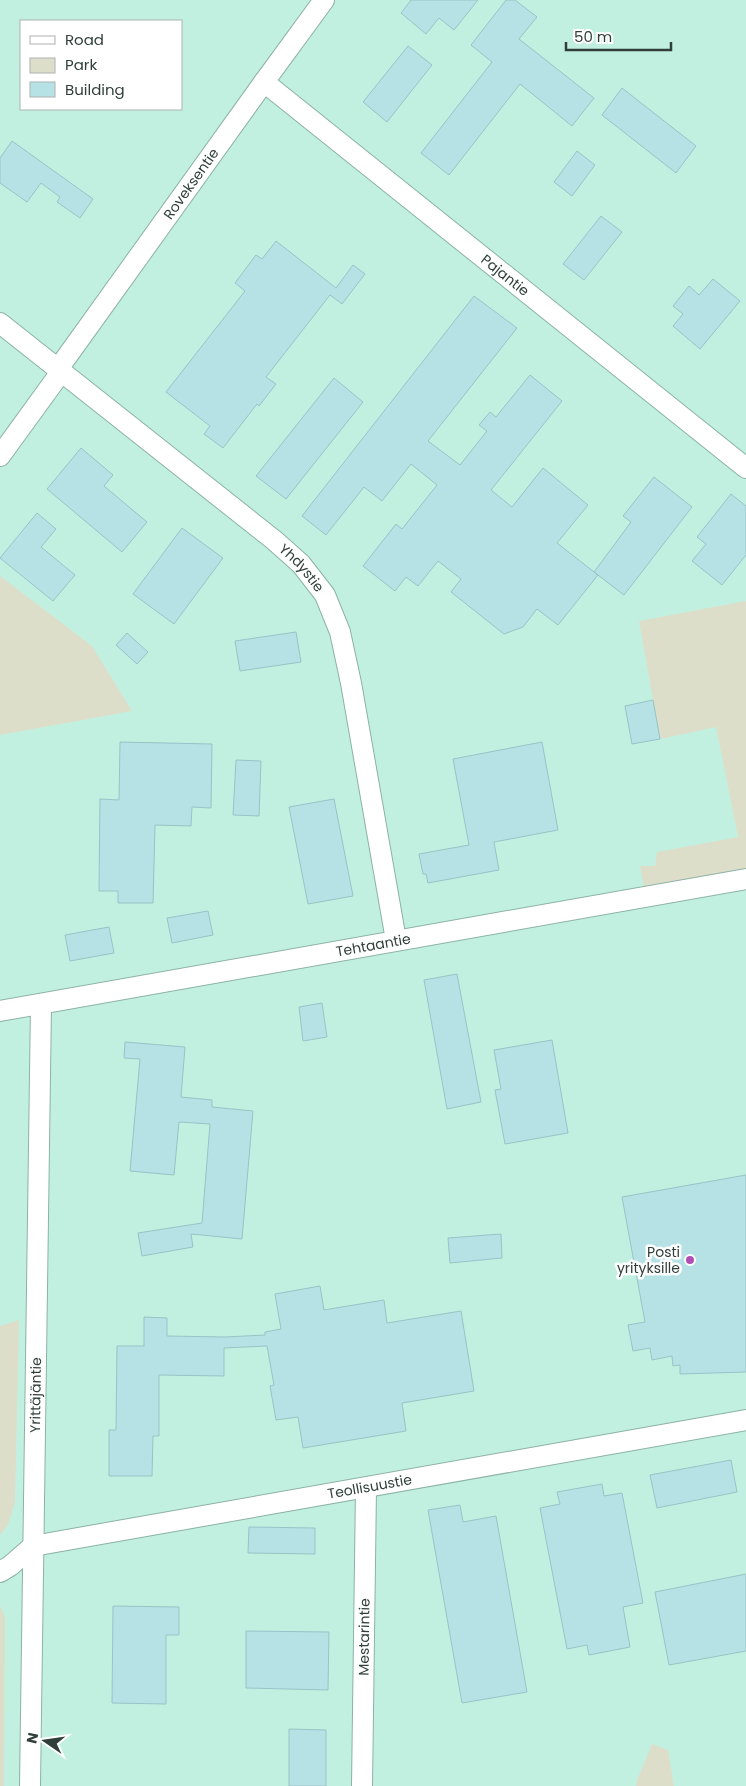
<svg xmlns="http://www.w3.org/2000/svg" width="746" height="1786" viewBox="0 0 746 1786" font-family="Poppins,sans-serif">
  <rect width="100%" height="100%" fill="#d3faec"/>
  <!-- built -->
  <path fill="#c1f0e0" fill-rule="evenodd" d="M 0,0 L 746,0 L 746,1786 L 0,1786 ZM 21,21 L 181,21 L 181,109 L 21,109 Z"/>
  <!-- green -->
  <path fill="#dddeca" d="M 0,576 L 92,646 L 132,711 L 0,735 Z
    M 746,601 L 746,869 L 644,889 L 640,866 L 655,866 L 657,852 L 738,837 L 716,727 L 660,739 L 639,621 Z
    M 19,1320 L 15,1502 L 8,1525 L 0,1535 L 0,1326 Z
    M 0,1605 L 5,1618 L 4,1786 L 0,1786 Z
    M 652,1744 L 668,1750 L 674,1786 L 636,1786 L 637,1780 Z"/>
  <!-- building -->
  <path fill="#b7e2e5" stroke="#99c3c6" d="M 411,0 L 478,0 L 454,30 L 439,18 L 426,34 L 401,13 Z
    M 506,0 L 515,0 L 537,17 L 519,39 L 594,98 L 572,126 L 520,84 L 449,175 L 421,153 L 492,62 L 471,45 Z
    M 408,46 L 432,65 L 387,122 L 363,102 Z
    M 622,88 L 696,146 L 676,173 L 602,115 Z
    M 12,141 L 93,199 L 80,218 L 57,202 L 60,197 L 41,183 L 27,202 L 0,183 L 0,158 Z
    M 577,151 L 595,165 L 572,196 L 554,182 Z
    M 601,216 L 622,232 L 584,280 L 563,264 Z
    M 276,241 L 336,288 L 353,265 L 365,274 L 342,304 L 330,295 L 266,377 L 276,384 L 259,406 L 257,404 L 223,448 L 204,434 L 210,426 L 166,392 L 245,291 L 235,283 L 256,255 L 262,259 Z
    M 713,279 L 740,301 L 700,349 L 673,326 L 683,314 L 673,306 L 689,286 L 699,295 Z
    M 474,296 L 517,328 L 428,441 L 460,465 L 487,431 L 479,425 L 490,412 L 496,417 L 530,375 L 562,401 L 491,490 L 512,507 L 543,468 L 588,505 L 557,543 L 598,575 L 558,625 L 537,609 L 523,627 L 504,634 L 451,592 L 461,579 L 438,561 L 418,586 L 406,577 L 395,591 L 363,566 L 396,524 L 402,529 L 437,485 L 411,464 L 382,501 L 364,487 L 326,535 L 302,516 Z
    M 334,378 L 363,402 L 286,499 L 256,476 Z
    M 81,448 L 113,475 L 104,486 L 147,522 L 122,552 L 47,489 Z
    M 654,477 L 692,507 L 624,595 L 594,572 L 631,522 L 623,516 Z
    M 731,494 L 746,506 L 746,555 L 722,585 L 692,561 L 706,544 L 697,537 Z
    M 37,513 L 56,529 L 41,547 L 75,575 L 53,601 L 0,558 Z
    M 182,528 L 223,558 L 174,624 L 133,594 Z
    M 296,632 L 301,662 L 240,671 L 235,641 Z
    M 127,633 L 148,652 L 137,664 L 116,645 Z
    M 653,700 L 660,739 L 632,744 L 625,706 Z
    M 120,742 L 212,744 L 211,808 L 192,807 L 191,826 L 155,825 L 153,903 L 118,903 L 118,891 L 99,891 L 100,799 L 119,800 Z
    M 542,742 L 558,830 L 494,842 L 499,870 L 428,883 L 426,874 L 423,874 L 419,854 L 469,845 L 453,759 Z
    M 236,760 L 261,761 L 259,816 L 233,815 Z
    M 334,799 L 353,896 L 308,904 L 289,807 Z
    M 208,911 L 213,935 L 172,943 L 167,918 Z
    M 109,927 L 114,953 L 70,961 L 65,935 Z
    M 457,974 L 481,1102 L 447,1109 L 424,980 Z
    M 322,1003 L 327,1037 L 303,1041 L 299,1007 Z
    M 552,1040 L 568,1133 L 505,1144 L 495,1090 L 501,1089 L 494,1050 Z
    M 125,1042 L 185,1047 L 181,1097 L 212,1100 L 212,1107 L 253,1111 L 242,1239 L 191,1234 L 193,1247 L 142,1256 L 138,1233 L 202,1223 L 210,1124 L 179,1122 L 174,1175 L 130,1171 L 140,1059 L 124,1058 Z
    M 746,1175 L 746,1372 L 680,1374 L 680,1365 L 673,1366 L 672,1356 L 652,1360 L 650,1348 L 633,1351 L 628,1325 L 645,1322 L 622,1197 Z
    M 501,1234 L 502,1258 L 450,1263 L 448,1238 Z
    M 320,1286 L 324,1310 L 384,1300 L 387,1323 L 461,1311 L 474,1391 L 402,1403 L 406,1431 L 303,1448 L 298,1417 L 276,1420 L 270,1386 L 274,1385 L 267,1346 L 224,1348 L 224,1376 L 159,1375 L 159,1436 L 153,1436 L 152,1476 L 109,1476 L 109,1430 L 116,1430 L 117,1346 L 144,1346 L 144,1317 L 167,1318 L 167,1336 L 225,1337 L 265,1335 L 265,1332 L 281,1329 L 275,1294 Z
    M 731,1460 L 737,1492 L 657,1508 L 650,1475 Z
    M 602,1484 L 604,1496 L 622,1493 L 643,1603 L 623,1607 L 630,1647 L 589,1655 L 587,1645 L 567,1649 L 540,1508 L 560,1504 L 557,1492 Z
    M 460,1505 L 463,1522 L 496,1516 L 527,1692 L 462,1703 L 428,1510 Z
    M 249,1527 L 315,1528 L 315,1554 L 248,1553 Z
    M 746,1574 L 746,1651 L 669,1665 L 655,1592 Z
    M 113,1606 L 179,1607 L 179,1635 L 166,1635 L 166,1704 L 112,1703 Z
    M 246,1631 L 329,1632 L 328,1690 L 246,1688 Z
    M 289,1729 L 326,1730 L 326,1786 L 289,1786 Z"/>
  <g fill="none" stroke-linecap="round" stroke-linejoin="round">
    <!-- minor casing -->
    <g stroke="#8db2a5" stroke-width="22">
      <g id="minor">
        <path id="s1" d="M 264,82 L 746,468"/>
        <path id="s2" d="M 0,323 L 274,540 L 301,564 L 325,595 L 340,632 L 351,683 L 396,940"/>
        <path id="s3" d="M 58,369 L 264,82 L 324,0"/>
        <path d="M 0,456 L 61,372"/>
        <path id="s4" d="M 0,1011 L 746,879"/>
        <path id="s5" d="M 0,1572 L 10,1566 L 33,1546 L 746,1420"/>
        <path id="s6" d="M 30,1786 L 41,1004"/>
        <path id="s7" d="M 362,1786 L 366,1488"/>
      </g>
    </g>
    <!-- minor -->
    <use href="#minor" stroke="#fff" stroke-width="20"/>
  </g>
  <!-- markers -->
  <circle fill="#b04eb4" stroke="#fff" stroke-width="2" cx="690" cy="1260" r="5"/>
  <g text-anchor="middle" stroke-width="5" stroke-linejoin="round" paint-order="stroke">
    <!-- street labels -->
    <g font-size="14" fill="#303f3a" stroke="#fff">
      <text dy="5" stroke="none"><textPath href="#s3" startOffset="228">Roveksentie</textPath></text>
      <text dy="5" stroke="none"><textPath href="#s1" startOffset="309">Pajantie</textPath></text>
      <text dy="5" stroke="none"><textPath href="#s2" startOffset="389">Yhdystie</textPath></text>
      <text dy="5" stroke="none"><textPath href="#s4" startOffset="379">Tehtaantie</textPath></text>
      <text dy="5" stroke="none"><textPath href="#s6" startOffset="391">Yrittäjäntie</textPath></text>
      <text dy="5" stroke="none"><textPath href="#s5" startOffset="384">Teollisuustie</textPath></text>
      <text dy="5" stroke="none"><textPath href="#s7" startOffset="149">Mestarintie</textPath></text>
    </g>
    <!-- poi labels -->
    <g font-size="14" fill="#303f3a" stroke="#fff" text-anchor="end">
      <text x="680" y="1257">Posti<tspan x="680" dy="16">yrityksille</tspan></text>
    </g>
  </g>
  <!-- legend -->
  <rect x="20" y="20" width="162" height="90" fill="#ffffff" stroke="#acb2b0"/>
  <rect x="30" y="36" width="25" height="8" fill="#ffffff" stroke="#acb2b0"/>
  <text x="65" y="45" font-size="15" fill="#303f3a">Road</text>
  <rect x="30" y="58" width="25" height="15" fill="#dddeca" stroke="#acb2b0"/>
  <text x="65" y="70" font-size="15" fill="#303f3a">Park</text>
  <rect x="30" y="82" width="25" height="15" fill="#b7e2e5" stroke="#acb2b0"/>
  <text x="65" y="95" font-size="15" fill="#303f3a">Building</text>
  <!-- north arrow -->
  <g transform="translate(45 1741) rotate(283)" stroke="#ffffff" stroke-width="4" paint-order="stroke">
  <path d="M0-4L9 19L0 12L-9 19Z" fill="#303f3a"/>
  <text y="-8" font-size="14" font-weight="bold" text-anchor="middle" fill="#303f3a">N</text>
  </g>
  <!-- scale -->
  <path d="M566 42v8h105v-8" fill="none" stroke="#303f3a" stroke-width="2.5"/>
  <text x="574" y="42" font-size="15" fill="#303f3a" stroke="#ffffff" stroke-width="4" paint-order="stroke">50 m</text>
</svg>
